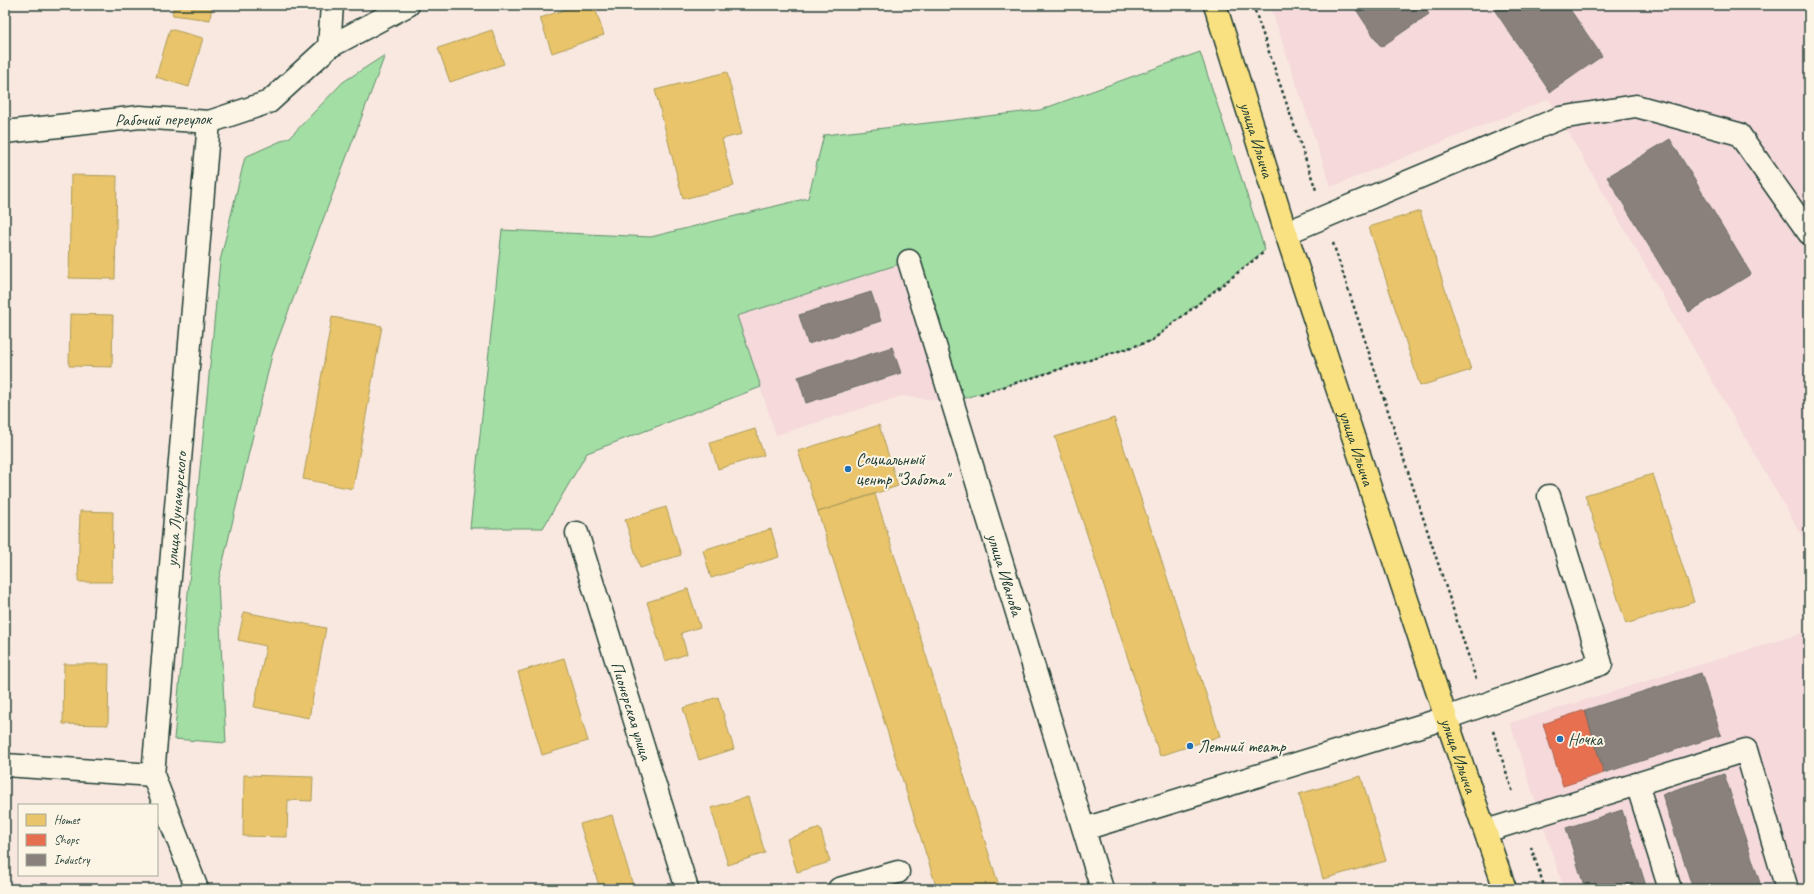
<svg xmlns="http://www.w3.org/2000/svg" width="1814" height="894" viewBox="0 0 1814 894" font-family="Caveat,sans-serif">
  <rect width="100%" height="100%" fill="#f9e8e0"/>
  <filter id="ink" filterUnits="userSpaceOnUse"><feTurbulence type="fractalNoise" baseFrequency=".025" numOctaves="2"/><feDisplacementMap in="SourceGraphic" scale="8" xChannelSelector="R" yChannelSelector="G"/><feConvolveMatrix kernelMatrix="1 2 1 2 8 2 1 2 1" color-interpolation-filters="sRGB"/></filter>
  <g filter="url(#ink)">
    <!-- built -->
    <path fill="#f5d9db" d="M 1270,5 L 1809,5 L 1809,548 L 1549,99 L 1331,187 Z
      M 909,261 L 952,402 L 902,396 L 776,435 L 737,316 Z
      M 1809,631 L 1809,889 L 1564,889 L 1510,723 Z"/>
    <!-- green -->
    <path fill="#a3dea4" stroke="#618e6c" d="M 1200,52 L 1265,250 L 1151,341 L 952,402 L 909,261 L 737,316 L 761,387 L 587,453 L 543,528 L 470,528 L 502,230 L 651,237 L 808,198 L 824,135 L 1040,110 Z
      M 385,55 L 272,355 L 218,583 L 226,743 L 174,739 L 220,261 L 245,157 L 290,137 L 343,82 Z"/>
    <!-- homes -->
    <path fill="#e9c46a" stroke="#ac9c5a" d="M 174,5 L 212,5 L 210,20 L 172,15 Z
      M 578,5 L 594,5 L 604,35 L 552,53 L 540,18 Z
      M 170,29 L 203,38 L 189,87 L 156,77 Z
      M 492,30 L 504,64 L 450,82 L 438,48 Z
      M 727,72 L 742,134 L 722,139 L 734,186 L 683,199 L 655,90 Z
      M 71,175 L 117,176 L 115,279 L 69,278 Z
      M 1420,211 L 1471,370 L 1420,386 L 1369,227 Z
      M 70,314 L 113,315 L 112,367 L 69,366 Z
      M 332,317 L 382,326 L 353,489 L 303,479 Z
      M 1114,418 L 1220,736 L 1160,756 L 1055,437 Z
      M 879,425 L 898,486 L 818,512 L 798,451 Z
      M 755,429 L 764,455 L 718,469 L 710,443 Z
      M 1653,474 L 1694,602 L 1626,624 L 1585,495 Z
      M 875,494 L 1000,889 L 937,889 L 818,512 Z
      M 666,507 L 681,555 L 640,568 L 625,520 Z
      M 80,511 L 113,512 L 112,582 L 78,582 Z
      M 771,529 L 779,557 L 711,578 L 703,550 Z
      M 688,589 L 700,627 L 681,633 L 687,654 L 665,661 L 647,602 Z
      M 244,612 L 326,628 L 309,718 L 254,707 L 266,646 L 238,640 Z
      M 564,658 L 588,741 L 542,755 L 518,672 Z
      M 64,664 L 109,664 L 108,725 L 63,724 Z
      M 718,697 L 734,749 L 699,760 L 683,708 Z
      M 244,775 L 313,777 L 312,801 L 288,800 L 287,837 L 243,836 Z
      M 1361,776 L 1386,861 L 1323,879 L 1299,794 Z
      M 748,797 L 765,853 L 728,865 L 711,808 Z
      M 612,815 L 634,889 L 600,889 L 580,824 Z
      M 820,828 L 830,862 L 797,872 L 787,839 Z"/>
    <!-- shops -->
    <path fill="#e76f51" stroke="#ab6048" d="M 1585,710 L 1604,773 L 1563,786 L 1543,724 Z"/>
    <!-- industry -->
    <path fill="#8a817c" stroke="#6a6d66" d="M 1359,5 L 1423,5 L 1429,14 L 1381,47 L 1355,8 Z
      M 1491,5 L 1567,5 L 1602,56 L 1550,92 Z
      M 1670,139 L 1751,274 L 1689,312 L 1607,177 Z
      M 871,292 L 881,321 L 808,344 L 799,315 Z
      M 892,347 L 901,373 L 806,403 L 798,377 Z
      M 1701,673 L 1721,735 L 1604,773 L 1585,710 Z
      M 1724,774 L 1762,889 L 1693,889 L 1662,794 Z
      M 1622,810 L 1647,889 L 1585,889 L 1566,828 Z"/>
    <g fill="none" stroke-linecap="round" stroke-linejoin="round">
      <!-- minor casing -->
      <g stroke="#1f3d34" stroke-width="25">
        <g id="minor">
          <path d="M 329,47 L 332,5"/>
          <path d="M 5,132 L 140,117 L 209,122 L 269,102 L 329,47 L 408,5"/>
          <path d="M 1286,233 L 1560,118 L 1636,106 L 1739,134 L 1809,233"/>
          <path id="s1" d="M 909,261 L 1102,889"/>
          <path id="s2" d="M 577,533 L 687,889"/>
          <path d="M 5,765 L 153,775"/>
          <path d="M 1637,784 L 1670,889"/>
          <path d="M 1084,829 L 1446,718 L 1601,664 L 1549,496"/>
          <path d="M 1486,831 L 1746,750 L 1787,889"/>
          <path id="s3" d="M 197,889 L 153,775 L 209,122"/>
          <path d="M 839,889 L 898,872"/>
        </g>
      </g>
      <!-- major casing -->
      <g stroke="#1f3d34" stroke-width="25">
        <g id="major">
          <path id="s4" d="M 1215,5 L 1286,233 L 1446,718 L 1505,889"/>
        </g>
      </g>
      <!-- path -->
      <path stroke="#1f3d34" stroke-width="2.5" stroke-dasharray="3 3" stroke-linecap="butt" d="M 1253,5 L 1316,190
        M 1333,243 L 1476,679
        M 980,394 L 1151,341 L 1264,252
        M 1493,731 L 1513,793
        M 1531,847 L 1545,889"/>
      <!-- minor -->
      <use href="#minor" stroke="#fcf5e5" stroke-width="22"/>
      <!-- major -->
      <use href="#major" stroke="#f9e181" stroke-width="22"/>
    </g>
  </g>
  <!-- markers -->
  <g fill="#1f6fb2" stroke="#fcf5e5" stroke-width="1.5">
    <circle cx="848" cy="469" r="4"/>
    <circle cx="1560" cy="739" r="4"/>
    <circle cx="1190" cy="746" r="4"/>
  </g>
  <g text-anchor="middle" stroke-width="4" stroke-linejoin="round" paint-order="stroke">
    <!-- street labels -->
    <g font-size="17" fill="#1f3d34" stroke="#fcf5e5">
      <text transform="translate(163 119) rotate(-1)" y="6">Рабочий переулок</text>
      <text dy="6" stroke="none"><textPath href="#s4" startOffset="141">улица Ильича</textPath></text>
      <text dy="6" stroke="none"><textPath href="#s4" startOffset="465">улица Ильича</textPath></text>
      <text dy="6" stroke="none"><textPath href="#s3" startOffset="389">улица Луначарского</textPath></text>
      <text dy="6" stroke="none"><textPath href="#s1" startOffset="328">улица Иванова</textPath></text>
      <text dy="6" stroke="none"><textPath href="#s2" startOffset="186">Пионерская улица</textPath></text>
      <text dy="6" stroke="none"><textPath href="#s4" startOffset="789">улица Ильича</textPath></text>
    </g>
    <!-- poi labels -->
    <g font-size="17" fill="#1f3d34" stroke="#fcf5e5" text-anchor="start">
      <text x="856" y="465">Социальный<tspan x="856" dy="20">центр "Забота"</tspan></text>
      <text x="1568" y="745">Ночка</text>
      <text x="1198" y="752">Летний театр</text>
    </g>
  </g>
  <!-- margin -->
  <rect width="1814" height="894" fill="none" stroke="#fcf5e5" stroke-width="20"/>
  <rect x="10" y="10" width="1794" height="874" fill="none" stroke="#1f3d34" stroke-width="1.5" filter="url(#ink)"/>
  <!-- legend -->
  <rect x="18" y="804" width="140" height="72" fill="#fcf5e5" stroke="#a4ab9e"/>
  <rect x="26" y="814" width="20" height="12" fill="#e9c46a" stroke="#a4ab9e"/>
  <text x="54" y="824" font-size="12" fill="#1f3d34">Homes</text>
  <rect x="26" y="834" width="20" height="12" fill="#e76f51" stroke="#a4ab9e"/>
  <text x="54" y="844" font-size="12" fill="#1f3d34">Shops</text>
  <rect x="26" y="854" width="20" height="12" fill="#8a817c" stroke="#a4ab9e"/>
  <text x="54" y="864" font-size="12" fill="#1f3d34">Industry</text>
</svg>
